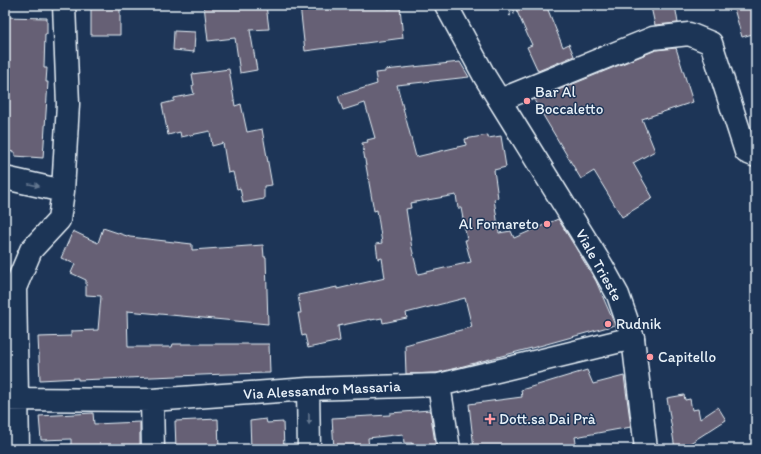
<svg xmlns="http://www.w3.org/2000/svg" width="761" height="454" viewBox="0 0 761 454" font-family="Itim,sans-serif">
  <rect width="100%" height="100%" fill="#1d3557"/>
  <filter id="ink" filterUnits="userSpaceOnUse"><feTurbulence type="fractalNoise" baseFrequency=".025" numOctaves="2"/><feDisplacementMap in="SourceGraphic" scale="8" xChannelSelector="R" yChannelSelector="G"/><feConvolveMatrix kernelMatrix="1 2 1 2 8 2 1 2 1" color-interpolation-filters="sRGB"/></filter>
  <g filter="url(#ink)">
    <!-- building -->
    <path fill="#666174" stroke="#e8f1f8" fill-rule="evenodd" d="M 91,5 L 120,5 L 120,35 L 91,35 Z
      M 204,5 L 266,5 L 269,29 L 250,30 L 257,70 L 240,73 L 235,38 L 208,41 Z
      M 300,5 L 387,5 L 388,9 L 400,7 L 403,38 L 305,51 Z
      M 514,5 L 546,5 L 563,47 L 569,44 L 574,56 L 538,71 L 527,47 L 532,45 Z
      M 668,5 L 675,5 L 678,23 L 655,25 L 651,7 Z
      M 733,5 L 756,5 L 756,33 L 742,37 Z
      M 5,17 L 47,18 L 47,34 L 45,34 L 44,68 L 47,68 L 46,82 L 48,82 L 43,158 L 15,156 L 15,152 L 5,151 Z
      M 174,31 L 195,32 L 194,52 L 173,50 Z
      M 676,48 L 693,102 L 642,119 L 655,151 L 633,163 L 653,198 L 622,217 L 594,171 L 581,179 L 534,100 L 656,50 Z
      M 460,62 L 469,77 L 397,85 L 416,157 L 466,145 L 465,139 L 488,135 L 488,138 L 501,136 L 506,167 L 494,170 L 498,198 L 494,199 L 499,233 L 511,231 L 514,238 L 558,219 L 596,281 L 615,325 L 543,345 L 437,373 L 406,374 L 405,345 L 472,327 L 465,298 L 406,313 L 407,318 L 383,323 L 382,318 L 371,320 L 371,319 L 338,326 L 340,341 L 308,348 L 305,335 L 302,336 L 298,313 L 301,313 L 298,295 L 337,287 L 337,289 L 385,278 L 382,258 L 378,259 L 376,244 L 382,243 L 377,210 L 374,211 L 362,143 L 368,142 L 367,140 L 375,138 L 365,103 L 343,110 L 338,96 L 377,84 L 375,73 L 385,72 L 385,70 ZM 456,195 L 458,208 L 461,208 L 467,240 L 465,240 L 471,262 L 418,274 L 412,249 L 406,209 L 411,208 L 410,203 Z
      M 229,69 L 235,106 L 241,104 L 247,132 L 262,129 L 272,185 L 264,186 L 264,199 L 243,203 L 240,188 L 237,189 L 233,172 L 228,173 L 223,143 L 212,146 L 210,131 L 181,137 L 180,132 L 168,135 L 162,104 L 174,101 L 174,98 L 194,94 L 192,86 L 194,85 L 192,74 Z
      M 103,228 L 130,237 L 192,244 L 192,250 L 263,245 L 264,257 L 266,257 L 268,324 L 127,311 L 128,347 L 172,347 L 173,344 L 269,344 L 270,373 L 226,374 L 78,380 L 78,378 L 40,380 L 38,337 L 71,336 L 71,331 L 98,330 L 101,296 L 86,295 L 86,280 L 71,273 L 75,264 L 61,258 L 73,231 L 98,243 Z
      M 587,370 L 593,384 L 624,376 L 631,427 L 575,437 L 577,449 L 474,449 L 469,404 L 522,397 L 521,390 Z
      M 684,395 L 685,400 L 690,399 L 692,410 L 698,409 L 700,419 L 718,407 L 726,420 L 681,449 L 675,449 L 667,398 Z
      M 430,410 L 436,449 L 412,449 L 412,443 L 404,443 L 403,434 L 368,438 L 369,449 L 334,449 L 332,418 L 390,415 L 390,413 Z
      M 93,413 L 94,424 L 140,422 L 140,449 L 71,449 L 71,439 L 41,440 L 39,416 Z
      M 218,419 L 219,449 L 176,449 L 175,421 Z
      M 266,419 L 267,423 L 283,422 L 284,449 L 251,449 L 250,421 Z"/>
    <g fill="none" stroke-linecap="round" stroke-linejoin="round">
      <!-- street casing -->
      <g stroke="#e8f1f8" stroke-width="25">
        <path id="street" d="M 500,100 L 653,38 L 689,34 L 711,43 L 746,152 L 756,156
          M 5,178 L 63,191
          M 439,385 L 449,449
          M 308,389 L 309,449
          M 5,399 L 152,400 L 308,389 L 439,385 L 633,338
          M 152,400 L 153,449
          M 18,449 L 15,288 L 31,250 L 59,220 L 63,191 L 68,104 L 64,5"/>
      </g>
      <!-- secondary casing -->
      <g stroke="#e8f1f8" stroke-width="25">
        <path id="secondary" d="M 446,5 L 485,77 L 602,266 L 618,295 L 633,338 L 646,449"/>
      </g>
      <!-- path -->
      <path stroke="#e8f1f8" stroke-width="2.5" stroke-dasharray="1 3" stroke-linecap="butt" d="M 525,5 L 526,8 L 510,15 L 509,13 Z"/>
      <!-- street -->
      <use href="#street" stroke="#1d3557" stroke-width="22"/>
      <!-- secondary -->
      <use href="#secondary" stroke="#1d3557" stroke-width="22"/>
    </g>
    <!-- one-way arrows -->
    <defs><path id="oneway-solid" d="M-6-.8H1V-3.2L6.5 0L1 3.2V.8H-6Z"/></defs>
    <g fill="#64778f">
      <use href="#oneway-solid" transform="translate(34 185) rotate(12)"/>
      <use href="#oneway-solid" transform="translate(309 419) rotate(89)"/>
    </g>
  </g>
  <!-- markers -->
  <g fill="#ff9aa2" stroke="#1d3557" stroke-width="1.5">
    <circle cx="527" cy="101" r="4"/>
    <circle cx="547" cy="224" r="4"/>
    <circle cx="608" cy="324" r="4"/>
    <circle cx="650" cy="357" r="4"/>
    <path d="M488 413h4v4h4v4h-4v4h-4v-4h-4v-4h4z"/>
  </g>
  <g text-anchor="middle" stroke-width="3" stroke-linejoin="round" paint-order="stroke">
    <!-- poi labels -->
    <g font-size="15" fill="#e8f1f8" stroke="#1d3557" text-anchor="start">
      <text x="535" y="97">Bar Al<tspan x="535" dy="17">Boccaletto</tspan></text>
      <text x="539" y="229" text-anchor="end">Al Fornareto</text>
      <text x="616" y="329">Rudnik</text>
      <text x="658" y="362">Capitello</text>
      <text x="499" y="424">Dott.sa Dai Prà</text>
    </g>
    <!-- street labels -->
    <g font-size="15" fill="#e8f1f8" stroke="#1d3557">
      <text transform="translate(599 265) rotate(61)" y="5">Viale Trieste</text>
      <text transform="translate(322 390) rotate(-3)" y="5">Via Alessandro Massaria</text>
    </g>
  </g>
  <!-- margin -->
  <rect width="761" height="454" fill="none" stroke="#1d3557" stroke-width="20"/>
  <rect x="10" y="10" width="741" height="434" fill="none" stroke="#e8f1f8" stroke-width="1.5" filter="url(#ink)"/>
</svg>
